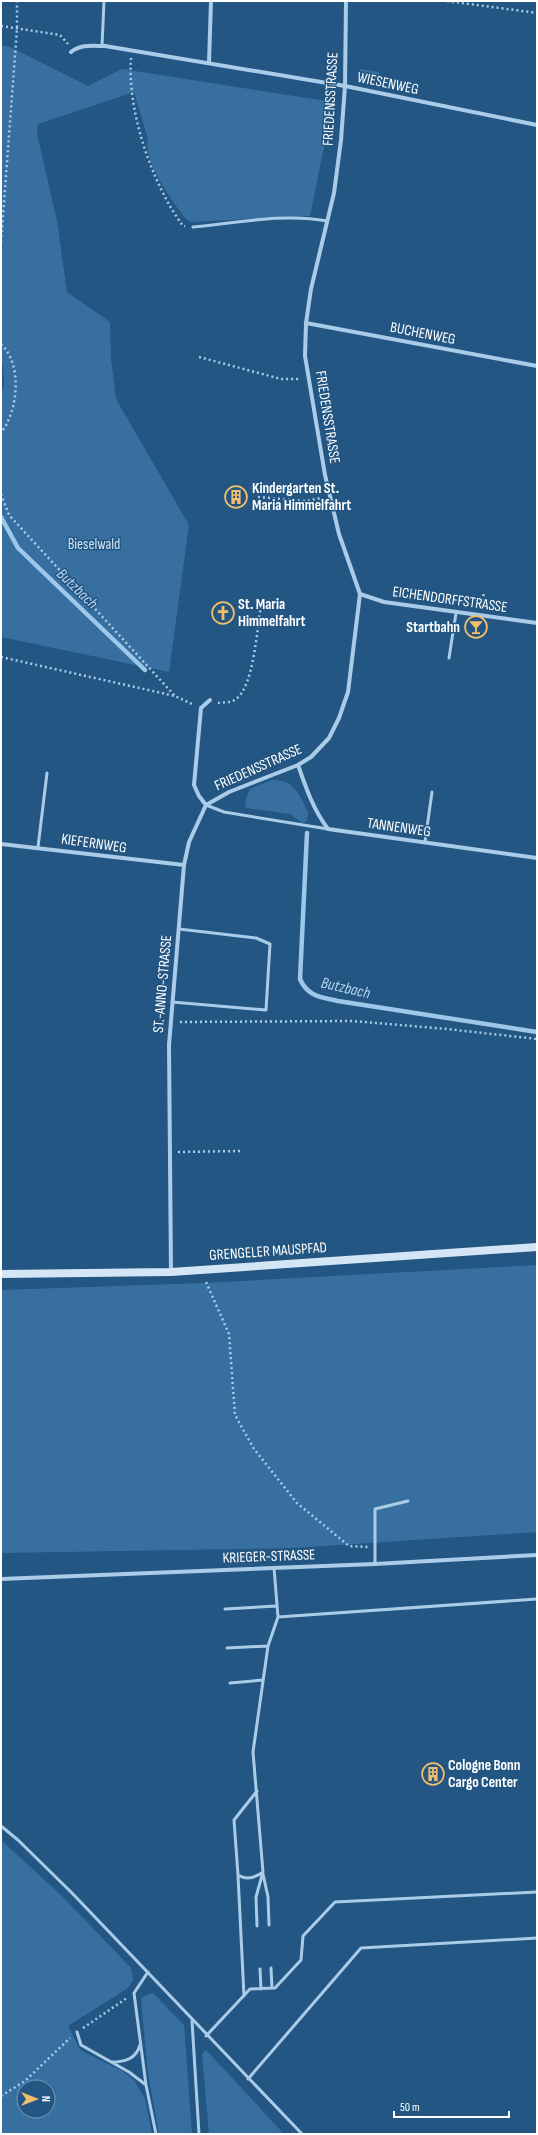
<svg xmlns="http://www.w3.org/2000/svg" width="538" height="2135" viewBox="0 0 538 2135" font-family="'Sofia Sans Condensed',sans-serif">
  <rect width="100%" height="100%" fill="#235682"/>
  <!-- green -->
  <path fill="#3770a0" fill-rule="evenodd" d="M 1,45 L 10,47 L 88,86 L 122,69 L 326,101 L 327,132 L 310,216 L 191,222 L 187,220 C 173,203 143,162 148,139 L 134,92 L 38,124 L 37,134 L 57,221 L 67,292 L 110,322 L 111,359 L 116,399 L 189,525 L 169,672 L 1,637 L 1,396 L 4,384 L 3,366 L 1,364 Z
    M 359,69 L 379,72 L 380,81 L 374,85 L 364,82 L 359,73 Z
    M 272,780 C 294,779 300,796 308,812 L 307,821 L 302,823 L 290,814 L 246,808 L 245,801 L 250,789 Z
    M 537,1265 L 537,1532 L 293,1548 L 1,1553 L 1,1290 L 205,1283 Z
    M 1,1840 L 62,1896 L 131,1968 L 133,1980 L 128,1988 L 68,2026 L 80,2050 L 124,2072 L 134,2080 L 145,2099 L 152,2134 L 1,2134 ZM 24,2087 L 48,2087 L 48,2111 L 24,2111 Z
    M 153,1993 L 184,2025 L 192,2134 L 159,2134 L 148,2074 L 141,1999 L 146,1995 Z
    M 206,2050 L 284,2134 L 209,2134 L 202,2054 Z"/>
  <g fill="none" stroke-linecap="round" stroke-linejoin="round">
    <!-- stream -->
    <path stroke="#9ec8e9" stroke-width="4.5" d="M 1,517 L 18,548 L 145,670
      M 307,833 L 300,979 C 308,997 321,997 338,1001 L 537,1032"/>
    <!-- path -->
    <path stroke="#aacce8" stroke-width="2.5" stroke-dasharray="2 3" stroke-linecap="butt" d="M 447,1 L 537,13
      M 1,26 L 60,35 L 68,44
      M 131,58 C 127,111 152,184 183,226 L 185,226
      M 1,242 L 17,29 L 17,1
      M 421,337 L 423,327
      M 1,344 C 23,365 18,411 1,433
      M 199,357 L 281,379 L 300,379
      M 1,494 L 9,515 L 175,696
      M 258,497 L 306,501 L 321,498
      M 482,606 L 484,591
      M 1,657 L 175,696 L 192,704
      M 218,703 C 224,702 231,703 236,699 C 254,686 257,628 261,606
      M 180,1022 L 352,1021 L 447,1029 L 537,1039
      M 178,1152 L 241,1151
      M 206,1282 L 229,1334 L 235,1415 L 254,1449 L 297,1503 L 349,1546 L 368,1547
      M 83,2028 L 127,1998
      M 1,2096 L 25,2081 L 70,2038"/>
    <!-- service -->
    <path stroke="#aacce8" stroke-width="3" d="M 102,46 L 104,1
      M 193,227 C 236,223 284,213 327,221
      M 449,658 L 456,613
      M 206,805 L 224,812 L 328,829
      M 425,842 L 432,792
      M 38,847 L 47,773
      M 172,1002 L 266,1010 L 270,944 L 256,938 L 179,929
      M 375,1564 L 375,1509 L 408,1501
      M 225,1609 L 277,1606
      M 278,1617 L 537,1599
      M 227,1648 L 268,1646
      M 230,1683 L 263,1680
      M 257,1791 L 234,1820 L 238,1875 C 246,1880 255,1878 263,1872 L 253,1752 L 268,1646 L 278,1617 L 274,1568
      M 1,1826 L 18,1840 L 72,1893 L 302,2134
      M 263,1874 L 268,1897 L 269,1925
      M 238,1875 L 244,1996
      M 257,1926 L 256,1897 L 263,1872
      M 271,1968 L 272,1988
      M 260,1969 L 261,1989
      M 148,1972 L 134,1993 L 146,2085 L 156,2134
      M 192,2021 L 199,2134
      M 77,2032 L 81,2045 L 129,2072 L 146,2085
      M 206,2036 L 250,1989 L 275,1988 L 301,1960 L 303,1936 L 335,1902 L 537,1892
      M 112,2062 C 125,2062 136,2059 140,2045
      M 248,2079 L 361,1948 L 537,1938"/>
    <!-- minor -->
    <path stroke="#aacce8" stroke-width="4" d="M 71,52 C 81,44 93,46 105,46 L 345,86 L 537,125
      M 209,63 L 211,1
      M 306,323 L 537,366
      M 360,594 L 384,602 L 537,623
      M 298,765 C 306,788 313,809 328,829 L 537,858
      M 206,805 L 229,792 L 298,765 L 311,757 L 329,738 L 339,718 L 348,692 L 360,594 L 339,534 L 325,475 L 305,356 L 306,323 L 311,289 L 334,193 L 341,140 L 345,86 L 346,1
      M 1,844 L 184,865
      M 171,1272 L 169,1045 L 184,865 L 189,842 L 206,805 L 199,796 L 194,785 L 201,708 L 210,700
      M 1,1579 L 375,1564 L 537,1555"/>
    <!-- secondary -->
    <path stroke="#d4e6f6" stroke-width="8" d="M 1,1274 L 171,1272 L 537,1247"/>
  </g>
  <!-- icons -->
  <defs>
    <g id="building-ring" transform="scale(1.15)"><circle r="9.5" fill="#235682" stroke="#f3bf6c" stroke-width="1.5"/><path d="M-4-6H4V6H1V3H-1V6H-4ZM-2.5-4.3h1.7v1.8h-1.7ZM.8-4.3h1.7v1.8H.8ZM-2.5-1h1.7V.8h-1.7ZM.8-1h1.7V.8H.8Z" fill="#f3bf6c"/></g>
    <g id="church-ring" transform="scale(1.15)"><circle r="9.5" fill="#235682" stroke="#f3bf6c" stroke-width="1.5"/><path d="M-1.2-6h2.4v3.5h3.3v2.4h-3.3V6h-2.4V-.1h-3.3v-2.4h3.3Z" fill="#f3bf6c"/></g>
    <g id="bar-ring" transform="scale(1.15)"><circle r="9.5" fill="#235682" stroke="#f3bf6c" stroke-width="1.5"/><path d="M-6-5H6L.8 .8V4.5H3.5V6h-7V4.5H-.8V.8Z" fill="#f3bf6c"/></g>
  </defs>
  <g fill-rule="evenodd">
    <use href="#building-ring" x="236" y="497"/>
    <use href="#church-ring" x="223" y="613"/>
    <use href="#bar-ring" x="476" y="627"/>
    <use href="#building-ring" x="433" y="1774"/>
  </g>
  <g text-anchor="middle" stroke-width="3" stroke-linejoin="round" paint-order="stroke">
    <!-- street labels -->
    <g font-size="15" fill="#fff" stroke="#235682">
      <text transform="translate(388 83) rotate(12)" y="5">WIESENWEG</text>
      <text transform="translate(330 99) rotate(-87)" y="5">FRIEDENSSTRASSE</text>
      <text transform="translate(423 333) rotate(11)" y="5">BUCHENWEG</text>
      <text transform="translate(328 417) rotate(81)" y="5">FRIEDENSSTRASSE</text>
      <text transform="translate(450 599) rotate(8)" y="5">EICHENDORFFSTRASSE</text>
      <text transform="translate(258 767) rotate(-24)" y="5">FRIEDENSSTRASSE</text>
      <text transform="translate(399 827) rotate(8)" y="5">TANNENWEG</text>
      <text transform="translate(94 843) rotate(8)" y="5">KIEFERNWEG</text>
      <text transform="translate(162 984) rotate(-85)" y="5">ST.-ANNO-STRASSE</text>
      <text transform="translate(268 1251) rotate(-4)" y="5">GRENGELER MAUSPFAD</text>
      <text transform="translate(269 1556) rotate(-2)" y="5">KRIEGER-STRASSE</text>
    </g>
    <!-- poi labels -->
    <g font-size="15" font-weight="bold" fill="#fff" stroke="#235682" text-anchor="start">
      <text x="252" y="493">Kindergarten St.<tspan x="252" dy="17">Maria Himmelfahrt</tspan></text>
      <text x="238" y="609">St. Maria<tspan x="238" dy="17">Himmelfahrt</tspan></text>
      <text x="460" y="632" text-anchor="end">Startbahn</text>
      <text x="448" y="1770">Cologne Bonn<tspan x="448" dy="17">Cargo Center</tspan></text>
    </g>
    <!-- park labels -->
    <g font-size="15" fill="#cee4f6" stroke="#235682">
      <text x="94" y="549">Bieselwald</text>
    </g>
    <!-- water labels -->
    <g font-size="16" font-style="italic" fill="#b5d5ef" stroke="#235682">
      <text transform="translate(78 588) rotate(44)" y="6">Butzbach</text>
      <text transform="translate(346 987) rotate(13)" y="6">Butzbach</text>
    </g>
  </g>
  <!-- border -->
  <rect width="538" height="2135" fill="none" stroke="#ffffff" stroke-width="4"/>
  <!-- north arrow -->
  <g transform="translate(36 2099) rotate(90)"><circle r="19" fill="#235682" stroke="#7b9ab4"/>
  <path d="M0-3L7 15L0 10L-7 15Z" fill="#f3bf6c"/>
  <text y="-6" font-size="11" font-weight="bold" text-anchor="middle" fill="#ffffff">N</text>
  </g>
  <!-- scale -->
  <path d="M394 2111v6h115v-6" fill="none" stroke="#ffffff" stroke-width="2"/>
  <text x="400" y="2111" font-size="12" fill="#ffffff" stroke="#235682" stroke-width="3" paint-order="stroke">50 m</text>
</svg>
